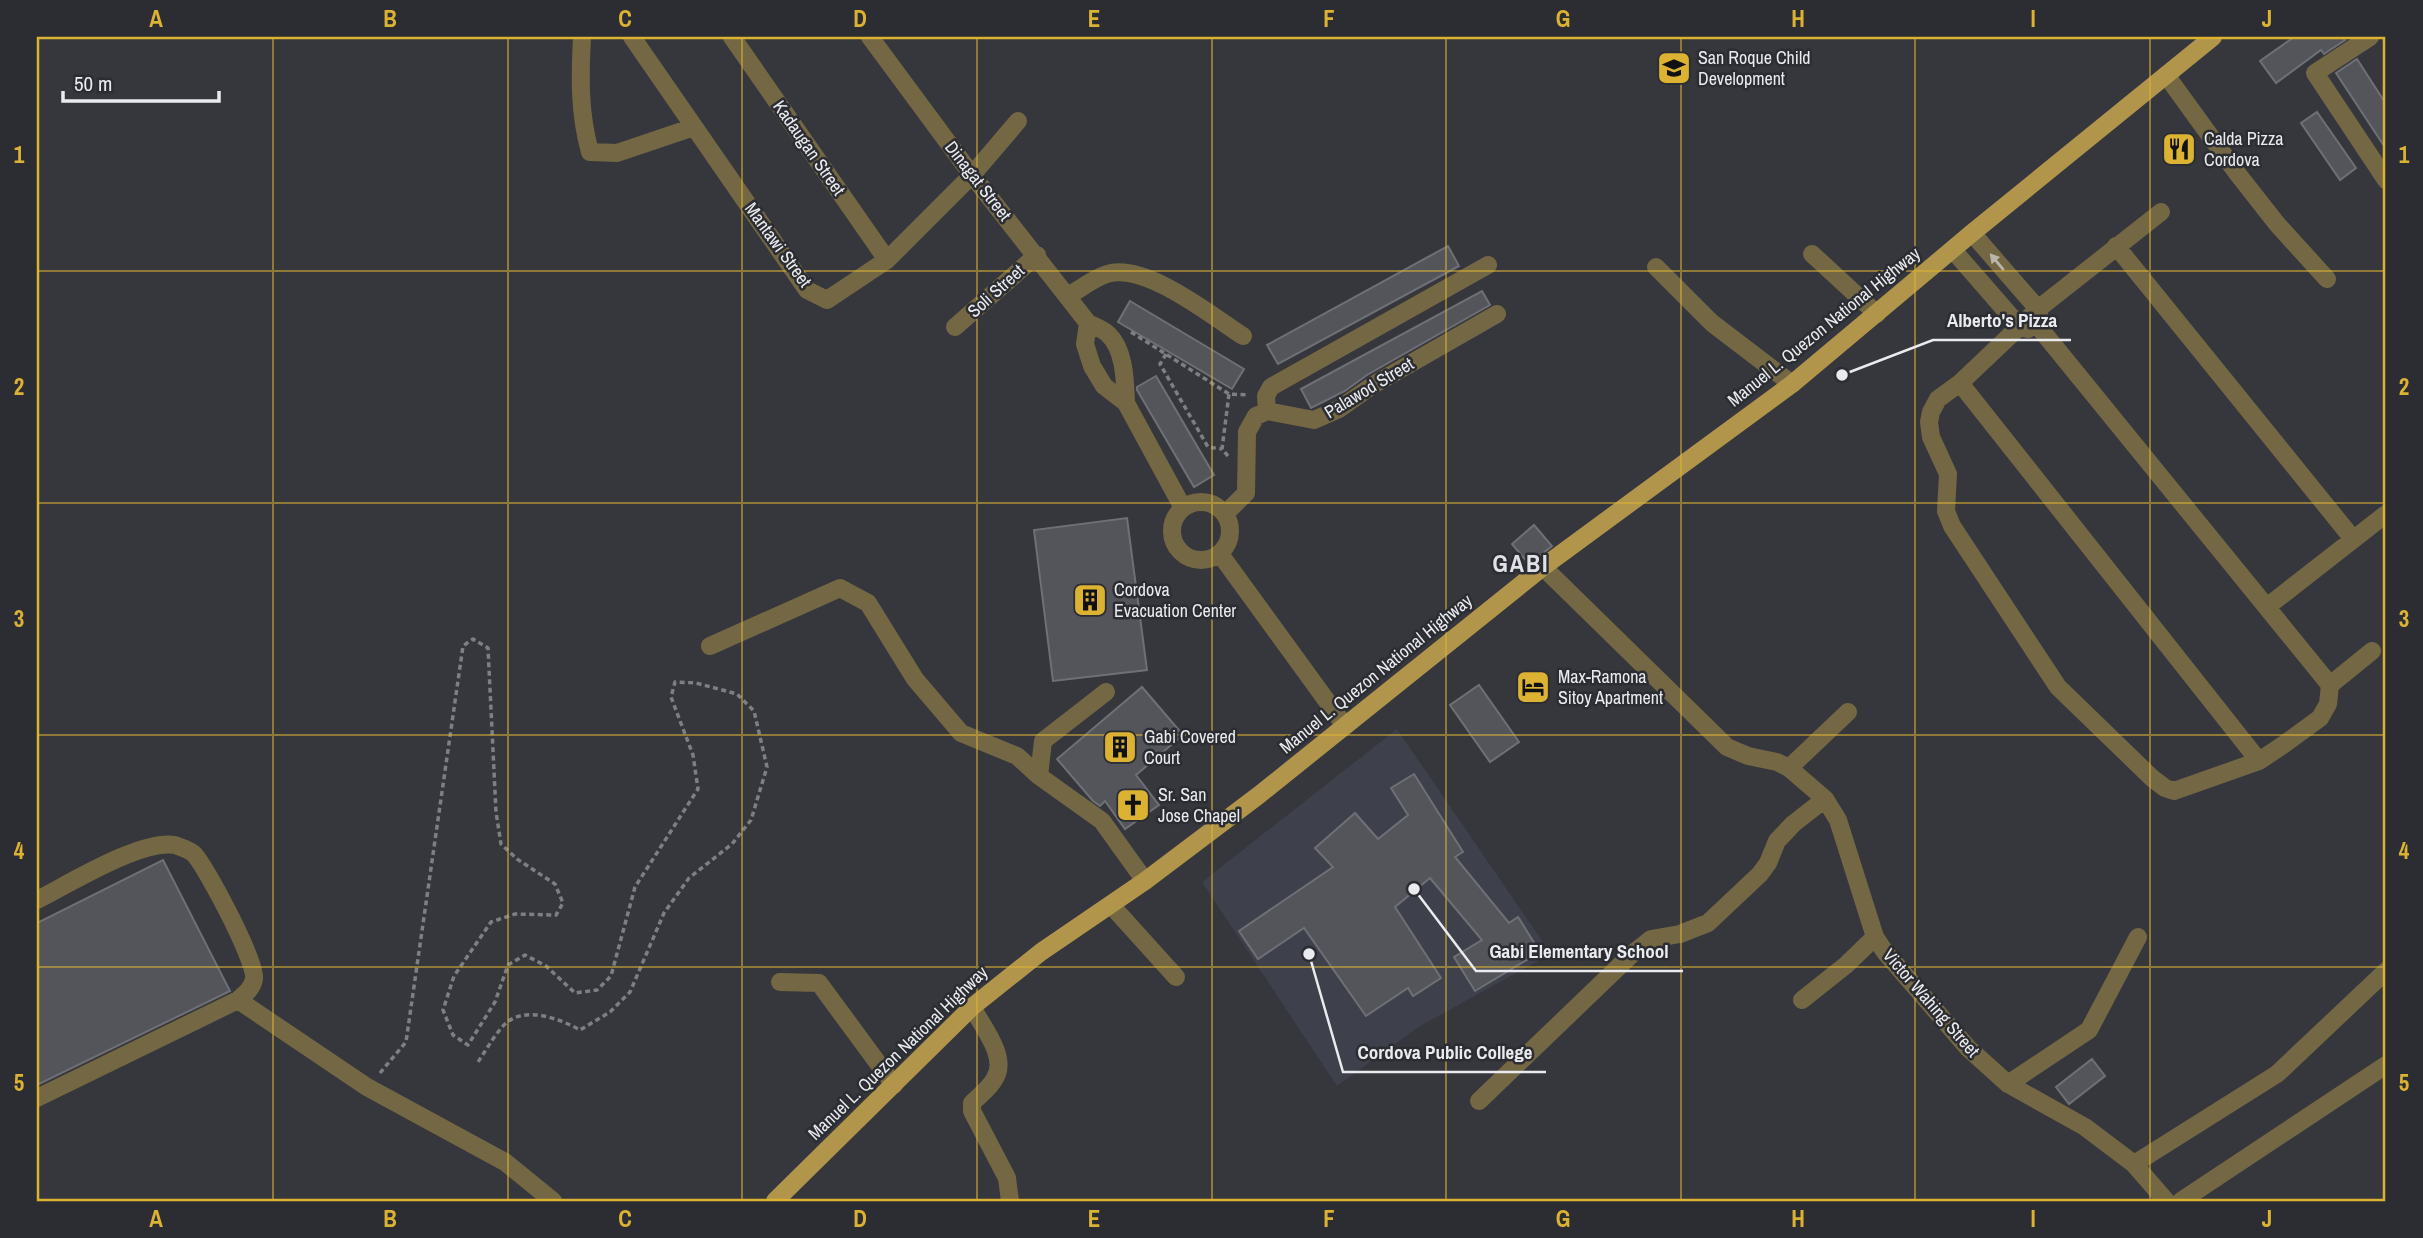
<svg xmlns="http://www.w3.org/2000/svg" width="2423" height="1238" viewBox="0 0 2423 1238" font-family="'Archivo Narrow',sans-serif">
  <rect width="100%" height="100%" fill="#35373d"/>
  <!-- built -->
  <path fill="#3e404c" d="M 1397,729 L 1551,954 L 1420,1026 L 1337,1086 L 1202,882 Z"/>
  <!-- building -->
  <path fill="#53555b" stroke="#6e7076" stroke-width="2" d="M 2294,37 L 2342,37 L 2345,40 L 2324,54 L 2321,50 L 2276,83 L 2260,61 Z
    M 2357,59 L 2386,104 L 2386,149 L 2336,73 Z
    M 2317,112 L 2356,168 L 2340,180 L 2301,123 Z
    M 1448,246 L 1459,266 L 1278,364 L 1267,345 Z
    M 1482,291 L 1490,305 L 1367,375 L 1345,391 L 1311,408 L 1301,389 Z
    M 1130,301 L 1244,369 L 1232,389 L 1118,322 Z
    M 1156,376 L 1214,475 L 1194,487 L 1137,390 L 1137,387 Z
    M 1127,518 L 1147,670 L 1053,681 L 1034,530 Z
    M 1534,525 L 1552,546 L 1529,564 L 1512,544 Z
    M 1479,685 L 1519,742 L 1490,762 L 1450,705 Z
    M 1142,687 L 1183,735 L 1136,775 L 1159,805 L 1125,829 L 1105,801 L 1100,806 L 1093,801 L 1057,759 Z
    M 1414,774 L 1463,852 L 1455,857 L 1509,923 L 1518,917 L 1540,952 L 1475,991 L 1454,957 L 1482,940 L 1430,878 L 1395,907 L 1441,978 L 1413,996 L 1408,988 L 1366,1016 L 1304,928 L 1258,959 L 1239,931 L 1333,867 L 1315,848 L 1355,813 L 1378,839 L 1408,815 L 1391,788 Z
    M 163,860 L 230,991 L 37,1085 L 37,923 Z
    M 2092,1059 L 2105,1076 L 2069,1104 L 2056,1087 Z"/>
  <g fill="none" stroke-linecap="round" stroke-linejoin="round">
    <!-- path -->
    <path stroke="#7d7f84" stroke-width="3.5" stroke-dasharray="5 3.5" stroke-linecap="butt" d="M 1131,332 L 1229,394 L 1249,395
      M 1166,354 L 1160,364 L 1208,447 L 1222,449
      M 1228,456 L 1222,449 L 1229,394
      M 380,1073 L 406,1042 L 463,646 L 473,639 L 488,648 L 496,812 L 501,844 L 517,859 L 555,884 L 563,903 L 556,915 L 515,914 L 491,922 L 454,976 L 443,1010 L 453,1035 L 468,1045 L 495,1002 L 508,965 L 525,955 L 546,966 L 575,993 L 597,990 L 611,976 L 635,887 L 698,789 L 693,755 L 671,697 L 675,682 L 696,683 L 737,694 L 754,711 L 767,767 L 751,820 L 732,844 L 689,878 L 664,913 L 630,992 L 610,1012 L 580,1030 C 560,1019 523,1004 503,1026 C 494,1036 486,1050 478,1062"/>
    <!-- minor -->
    <path stroke="#746744" stroke-width="18" d="M 582,37 C 580,76 579,113 590,152 L 617,153 L 694,127
      M 632,37 L 807,290 L 827,300 L 887,260 L 972,175 L 1018,121
      M 732,37 L 887,260
      M 870,37 L 972,175 L 1088,323 C 1094,326 1103,329 1108,334 C 1125,350 1125,381 1126,403
      M 2370,37 L 2315,73 L 2386,180
      M 2166,75 L 2237,173 L 2277,224 L 2327,279
      M 1972,233 L 2038,309 L 2042,331 L 2330,685 L 2328,704 L 2320,718 L 2283,745 L 2259,761 L 2174,791 L 2165,788 L 2152,778 L 2058,687 L 1952,526 L 1946,511 L 1948,474 L 1931,437 L 1929,422 L 1931,412 L 1938,399 L 1960,383 L 2038,309 L 2161,212
      M 2116,246 L 2353,539
      M 1953,250 L 2020,327 L 2028,329
      M 1812,254 L 1877,314
      M 1656,267 L 1712,323 L 1792,384
      M 1068,296 C 1080,289 1094,278 1107,274 C 1145,262 1212,316 1243,336
      M 1088,323 L 1085,344 L 1092,366 L 1104,386 L 1126,403 L 1183,508
      M 955,327 L 1037,255
      M 1960,383 L 2259,761
      M 1267,411 L 1266,396 L 1271,387 L 1488,265
      M1172 531a29 29 0 1 1 58 0a29 29 0 1 1-58 0Z
      M 1225,514 L 1246,493 L 1247,432 L 1256,416 L 1267,411 L 1314,420 L 1339,409 L 1373,385 L 1497,314
      M 1220,554 L 1345,726
      M 1543,567 L 1727,747 L 1748,756 L 1777,762 L 1789,768 L 1825,799 L 1838,820 L 1875,937 L 1885,952 L 1968,1048 L 2008,1084 L 2085,1127 L 2134,1164 L 2166,1201
      M 2268,606 L 2386,514
      M 710,646 L 840,588 L 868,603 L 915,679 L 961,733 L 1017,756 L 1039,776 L 1102,821 L 1145,881
      M 2330,685 L 2372,651
      M 1789,768 L 1848,712
      M 1039,776 L 1043,741 L 1106,692
      M 37,900 C 69,884 141,839 175,845 C 180,847 190,850 194,854 C 207,868 257,963 254,979 C 252,989 245,994 238,1000 L 37,1098
      M 1111,905 L 1176,977
      M 780,982 L 819,983 L 894,1085
      M 238,1000 L 367,1087 L 505,1162 L 553,1201
      M 1802,1000 L 1846,965 L 1875,937
      M 972,1007 C 982,1026 1008,1057 995,1078 C 990,1088 980,1095 972,1103 L 972,1111 L 1007,1178 L 1010,1201
      M 2008,1084 L 2089,1030 L 2138,937
      M 1479,1101 L 1631,955 L 1651,939 L 1680,934 L 1708,923 L 1760,874 L 1768,863 L 1777,841 L 1793,824 L 1825,799
      M 2134,1164 L 2277,1074 L 2386,971
      M 2181,1201 L 2386,1065"/>
    <!-- major -->
    <path stroke="#b0954a" stroke-width="18" d="M 775,1201 L 972,1007 L 1041,952 L 1145,881 L 1259,795 L 1543,567 L 1792,384 L 1972,233 L 2213,37"/>
  </g>
  <!-- one-way arrows -->
  <defs><path id="oneway-solid" d="M-6-.8H1V-3.2L6.5 0L1 3.2V.8H-6Z" transform="scale(1.75)"/></defs>
  <use fill="#bbb6aa" href="#oneway-solid" transform="translate(1997 262) rotate(-130)"/>
  <!-- grid -->
  <path fill="none" stroke="#dcb233" stroke-width="2" stroke-opacity="0.55" d="M 273,37 L 273,1201M 508,37 L 508,1201M 742,37 L 742,1201M 977,37 L 977,1201M 1212,37 L 1212,1201M 1446,37 L 1446,1201M 1681,37 L 1681,1201M 1915,37 L 1915,1201M 2150,37 L 2150,1201M 37,271 L 2386,271M 37,503 L 2386,503M 37,735 L 2386,735M 37,967 L 2386,967"/>
  <!-- icons -->
  <defs>
    <g id="school-square" transform="scale(1.75)"><rect x="-9" y="-9" width="18" height="18" rx="4" fill="#dcb233" stroke="#2b2d32"/><path d="M0-5L7-2L0 1L-7-2ZM-4 1L0 2.5L4 1V4Q0 6-4 4Z" fill="#111"/></g>
    <g id="restaurant-square" transform="scale(1.75)"><rect x="-9" y="-9" width="18" height="18" rx="4" fill="#dcb233" stroke="#2b2d32"/><path d="M-5-6h1v4h1v-4h1v4h1v-4h1v5L-1.5 .5V6h-2V.5L-5-1ZM5-6V6H3V1.5H1.5Q1.5-4 5-6Z" fill="#111"/></g>
    <g id="building-square" transform="scale(1.75)"><rect x="-9" y="-9" width="18" height="18" rx="4" fill="#dcb233" stroke="#2b2d32"/><path d="M-4-6H4V6H1V3H-1V6H-4ZM-2.5-4.3h1.7v1.8h-1.7ZM.8-4.3h1.7v1.8H.8ZM-2.5-1h1.7V.8h-1.7ZM.8-1h1.7V.8H.8Z" fill="#111"/></g>
    <g id="hotel-square" transform="scale(1.75)"><rect x="-9" y="-9" width="18" height="18" rx="4" fill="#dcb233" stroke="#2b2d32"/><path d="M-6-4.5h1.5V1H6V5H4.5V3h-9V5H-6ZM-4 0a1.8 1.8 0 1 1 3.6 0ZM.5 0V-2.5h3Q6-2.5 6 0Z" fill="#111"/></g>
    <g id="church-square" transform="scale(1.75)"><rect x="-9" y="-9" width="18" height="18" rx="4" fill="#dcb233" stroke="#2b2d32"/><path d="M-1.2-6h2.4v3.5h3.3v2.4h-3.3V6h-2.4V-.1h-3.3v-2.4h3.3Z" fill="#111"/></g>
  </defs>
  <g fill-rule="evenodd">
    <use href="#school-square" x="1674" y="68"/>
    <use href="#restaurant-square" x="2179" y="149"/>
    <use href="#building-square" x="1090" y="600"/>
    <use href="#hotel-square" x="1533" y="687"/>
    <use href="#building-square" x="1120" y="747"/>
    <use href="#church-square" x="1133" y="805"/>
  </g>
  <g text-anchor="middle" stroke-width="5" stroke-linejoin="round" paint-order="stroke">
    <!-- poi labels -->
    <g font-size="18" fill="#eaebee" stroke="#2b2d32" text-anchor="start">
      <text x="1698" y="64">San Roque Child<tspan x="1698" dy="21">Development</tspan></text>
      <text x="2204" y="145">Calda Pizza<tspan x="2204" dy="21">Cordova</tspan></text>
      <text x="1114" y="596">Cordova<tspan x="1114" dy="21">Evacuation Center</tspan></text>
      <text x="1558" y="683">Max-Ramona<tspan x="1558" dy="21">Sitoy Apartment</tspan></text>
      <text x="1144" y="743">Gabi Covered<tspan x="1144" dy="21">Court</tspan></text>
      <text x="1158" y="801">Sr. San<tspan x="1158" dy="21">Jose Chapel</tspan></text>
    </g>
    <!-- street labels -->
    <g font-size="18" fill="#eaebee" stroke="#2b2d32">
      <text transform="translate(809 148) rotate(55)" y="6">Kadaugan Street</text>
      <text transform="translate(978 181) rotate(52)" y="6">Dinagat Street</text>
      <text transform="translate(778 245) rotate(54)" y="6">Mantawi Street</text>
      <text transform="translate(996 291) rotate(-42)" y="6">Soli Street</text>
      <text transform="translate(1824 327) rotate(-39)" y="6">Manuel L. Quezon National Highway</text>
      <text transform="translate(1369 388) rotate(-31)" y="6">Palawod Street</text>
      <text transform="translate(1376 674) rotate(-39)" y="6">Manuel L. Quezon National Highway</text>
      <text transform="translate(1931 1003) rotate(49)" y="6">Victor Wahing Street</text>
      <text transform="translate(898 1053) rotate(-44)" y="6">Manuel L. Quezon National Highway</text>
    </g>
    <!-- district labels -->
    <g font-size="24" font-weight="bold" letter-spacing="2" fill="#e0e2e9" stroke="#2b2d32">
      <text x="1521" y="572">GABI</text>
    </g>
  </g>
  <!-- callouts -->
  <path fill="none" stroke="#eaebee" stroke-width="2.5" d="M1842 375L1933 340H2071M1414 889L1476 971H1683M1309 954L1343 1072H1546"/>
  <g fill="#eaebee" stroke="#2b2d32" stroke-width="2.5">
    <circle cx="1842" cy="375" r="7"/>
    <circle cx="1414" cy="889" r="7"/>
    <circle cx="1309" cy="954" r="7"/>
  </g>
  <g font-size="19" text-anchor="middle" font-weight="bold" fill="#eaebee" stroke="#2b2d32" stroke-width="5" stroke-linejoin="round" paint-order="stroke">
    <text x="2002" y="327">Alberto's Pizza</text>
    <text x="1579" y="958">Gabi Elementary School</text>
    <text x="1445" y="1059">Cordova Public College</text>
  </g>
  <!-- border -->
  <rect width="2423" height="1238" fill="none" stroke="#2b2d32" stroke-width="77"/>
  <!-- scale -->
  <path d="M63 91v10h156v-10" fill="none" stroke="#eaebee" stroke-width="3.5"/>
  <text x="74" y="91" font-size="21" fill="#eaebee" stroke="#2b2d32" stroke-width="5" paint-order="stroke">50 m</text>
  <rect x="38" y="38" width="2346" height="1162" fill="none" stroke="#dcb233" stroke-width="2.5"/>
  <g font-size="23" text-anchor="middle" font-weight="bold" fill="#dcb233">
    <text x="156" y="27">A</text>
    <text x="390" y="27">B</text>
    <text x="625" y="27">C</text>
    <text x="860" y="27">D</text>
    <text x="1094" y="27">E</text>
    <text x="1329" y="27">F</text>
    <text x="1563" y="27">G</text>
    <text x="1798" y="27">H</text>
    <text x="2033" y="27">I</text>
    <text x="2267" y="27">J</text>
    <text x="19" y="163">1</text>
    <text x="2404" y="163">1</text>
    <text x="19" y="395">2</text>
    <text x="2404" y="395">2</text>
    <text x="19" y="627">3</text>
    <text x="2404" y="627">3</text>
    <text x="19" y="859">4</text>
    <text x="2404" y="859">4</text>
    <text x="19" y="1091">5</text>
    <text x="2404" y="1091">5</text>
    <text x="156" y="1227">A</text>
    <text x="390" y="1227">B</text>
    <text x="625" y="1227">C</text>
    <text x="860" y="1227">D</text>
    <text x="1094" y="1227">E</text>
    <text x="1329" y="1227">F</text>
    <text x="1563" y="1227">G</text>
    <text x="1798" y="1227">H</text>
    <text x="2033" y="1227">I</text>
    <text x="2267" y="1227">J</text>
  </g>
</svg>
